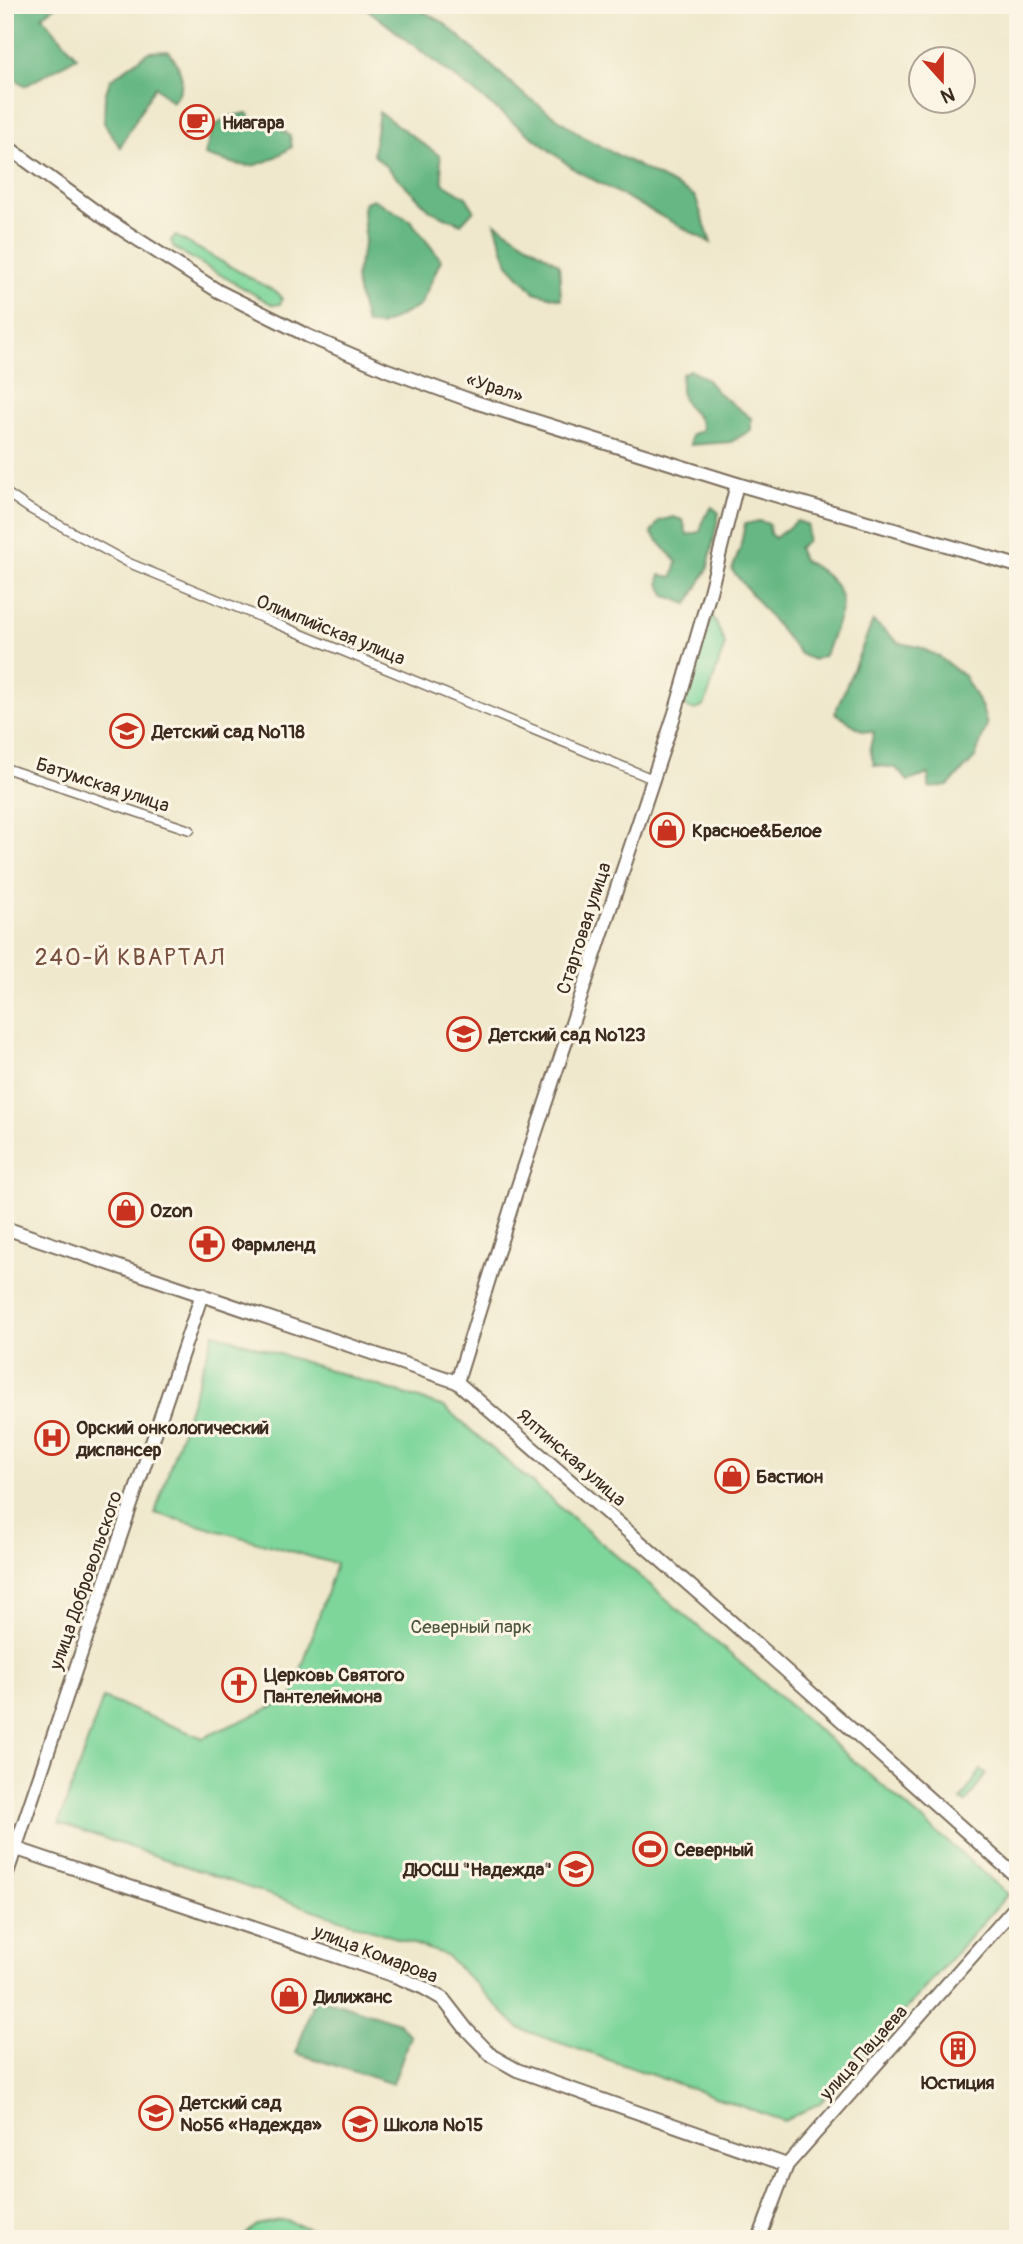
<svg xmlns="http://www.w3.org/2000/svg" width="1023" height="2244" viewBox="0 0 1023 2244" font-family="Pangolin,sans-serif">
  <rect width="100%" height="100%" fill="#fcf5e5"/>
  <filter id="ink" filterUnits="userSpaceOnUse"><feTurbulence type="fractalNoise" baseFrequency=".0143" numOctaves="2"/><feDisplacementMap in="SourceGraphic" scale="14" xChannelSelector="R" yChannelSelector="G"/><feConvolveMatrix kernelMatrix="1 2 1 2 8 2 1 2 1" color-interpolation-filters="sRGB"/></filter>
  <filter id="wash" filterUnits="userSpaceOnUse"><feTurbulence type="fractalNoise" baseFrequency=".00686" numOctaves="4" result="noise"/><feDisplacementMap in="SourceGraphic" scale="28" xChannelSelector="R" yChannelSelector="G"/><feGaussianBlur stdDeviation="1.57" result="paint"/><feColorMatrix in="noise" values="0 0 0 0 0 0 0 0 0 0 0 0 0 0 0 0 0 1.4 0 .05"/><feComposite in="paint" operator="in"/></filter>
  <g filter="url(#wash)">
    <rect width="100%" height="100%" fill="#efe8cc"/>
    <!-- green -->
    <path fill="#7ed69b" stroke="#5c805c" stroke-width="2" d="M 176,236 L 279,294 L 282,299 L 280,304 L 273,305 L 174,248 L 171,240 Z
      M 712,614 L 725,644 L 705,704 C 700,710 696,710 689,709 L 685,704 Z
      M 214,1333 L 444,1407 L 1008,1894 L 892,2025 L 820,2103 L 784,2121 L 520,2029 L 446,1955 L 59,1823 L 103,1698 L 203,1738 L 292,1698 L 336,1564 L 155,1513 Z
      M 981,1770 L 986,1773 L 966,1803 L 961,1800 Z
      M 279,2220 L 287,2221 L 339,2239 L 241,2239 L 257,2225 Z"/>
    <!-- forest -->
    <path fill="#66b783" stroke="#507050" stroke-width="2" d="M 5,5 L 58,5 L 42,16 L 77,57 L 25,86 L 5,72 Z
      M 362,5 L 411,5 L 443,22 L 522,93 L 585,138 L 695,196 L 711,243 L 575,170 Z
      M 168,51 C 181,67 189,85 172,102 L 155,86 L 120,147 L 104,123 L 105,96 L 110,80 L 149,52 Z
      M 379,112 L 440,156 L 443,183 L 466,197 L 474,210 L 461,224 L 431,211 L 373,154 Z
      M 247,113 L 256,124 L 278,127 L 290,136 L 292,147 C 252,173 248,168 205,155 C 212,125 216,118 247,113 Z
      M 373,199 L 411,221 L 441,260 L 420,306 L 380,326 L 366,324 L 355,279 L 365,241 L 363,209 L 365,202 Z
      M 495,223 L 559,264 L 561,299 L 534,292 L 508,264 Z
      M 690,370 L 705,378 L 717,392 L 751,418 L 751,430 L 731,442 L 690,445 L 691,435 L 702,430 C 701,408 675,412 682,374 Z
      M 712,507 L 719,513 L 708,568 L 688,604 L 666,596 L 659,583 L 660,575 L 673,577 L 677,562 L 651,533 L 659,521 L 673,517 L 683,520 L 687,535 L 700,532 L 704,518 Z
      M 759,521 L 769,524 L 770,534 L 775,538 L 797,521 L 808,525 L 807,541 L 798,548 L 803,560 C 818,568 841,583 842,603 C 842,613 829,644 825,655 L 813,660 L 800,654 L 732,570 L 740,549 L 745,524 Z
      M 873,621 L 899,643 L 919,647 L 938,656 L 964,676 L 982,708 L 987,725 L 975,758 L 948,786 L 929,788 L 929,774 L 908,781 L 896,768 L 874,765 L 870,748 L 874,732 L 863,731 L 835,713 Z
      M 315,1996 L 399,2023 L 410,2036 L 393,2084 L 296,2053 Z"/>
  </g>
  <g filter="url(#ink)">
    <g fill="none" stroke-linecap="round" stroke-linejoin="round">
      <!-- street casing -->
      <g stroke="#7a6c5b" stroke-width="11">
        <path id="street" d="M 5,492 L 30,509 L 129,563 L 653,779
          M 5,768 L 190,830"/>
      </g>
      <!-- secondary casing -->
      <g stroke="#7a6c5b" stroke-width="16">
        <path id="secondary" d="M 5,1228 L 457,1382 L 727,1618 L 1018,1878
          M 457,1382 L 516,1192 L 675,713 L 710,592 L 737,484
          M 5,1845 L 395,1976 L 424,1988 L 443,1999 L 467,2030 L 492,2056 L 517,2070 L 787,2165
          M 5,1879 L 202,1294
          M 759,2239 L 787,2165 L 1018,1904"/>
      </g>
      <!-- primary casing -->
      <g stroke="#7a6c5b" stroke-width="16">
        <path id="primary" d="M 5,145 L 106,219 L 218,291 L 308,336 L 387,370 L 475,402 L 737,484 L 1018,566"/>
      </g>
      <!-- street -->
      <use href="#street" stroke="#fff" stroke-width="8"/>
      <!-- secondary -->
      <use href="#secondary" stroke="#fff" stroke-width="12"/>
      <!-- primary -->
      <use href="#primary" stroke="#fff" stroke-width="12"/>
    </g>
  </g>
  <!-- icons -->
  <defs>
    <g id="cafe-ring" transform="scale(1.75)"><circle r="9.5" fill="#fcf5e5" stroke="#c8321e" stroke-width="1.5"/><path d="M-5.5-4.5H6V0H3Q3 3.5 0 3.5H-2.5Q-5.5 3.5-5.5 0ZM3-3.2v2h1.7v-2ZM-6 4.5H4V6H-6Z" fill="#c8321e"/></g>
    <g id="school-ring" transform="scale(1.75)"><circle r="9.5" fill="#fcf5e5" stroke="#c8321e" stroke-width="1.5"/><path d="M0-5L7-2L0 1L-7-2ZM-4 1L0 2.5L4 1V4Q0 6-4 4Z" fill="#c8321e"/></g>
    <g id="shop-ring" transform="scale(1.75)"><circle r="9.5" fill="#fcf5e5" stroke="#c8321e" stroke-width="1.5"/><path d="M-5-2.5h2.3a2.7 3.5 0 0 1 5.4 0H5L5.5 6h-11ZM-1.5-2.5h3a1.5 2.3 0 0 0-3 0Z" fill="#c8321e"/></g>
    <g id="pharmacy-ring" transform="scale(1.75)"><circle r="9.5" fill="#fcf5e5" stroke="#c8321e" stroke-width="1.5"/><path d="M-2-6h4v4h4v4h-4v4h-4v-4h-4v-4h4Z" fill="#c8321e"/></g>
    <g id="hospital-ring" transform="scale(1.75)"><circle r="9.5" fill="#fcf5e5" stroke="#c8321e" stroke-width="1.5"/><path d="M-5-5h3v3.5h4V-5h3V5h-3V1.5h-4V5h-3Z" fill="#c8321e"/></g>
    <g id="church-ring" transform="scale(1.75)"><circle r="9.5" fill="#fcf5e5" stroke="#c8321e" stroke-width="1.5"/><path d="M-1.2-6h2.4v3.5h3.3v2.4h-3.3V6h-2.4V-.1h-3.3v-2.4h3.3Z" fill="#c8321e"/></g>
    <g id="stadium-ring" transform="scale(1.75)"><circle r="9.5" fill="#fcf5e5" stroke="#c8321e" stroke-width="1.5"/><path d="M0-5a6.5 5 0 1 0 0 10a6.5 5 0 1 0 0-10ZM-3.5-1.8h7v3.6h-7Z" fill="#c8321e"/></g>
    <g id="building-ring" transform="scale(1.75)"><circle r="9.5" fill="#fcf5e5" stroke="#c8321e" stroke-width="1.5"/><path d="M-4-6H4V6H1V3H-1V6H-4ZM-2.5-4.3h1.7v1.8h-1.7ZM.8-4.3h1.7v1.8H.8ZM-2.5-1h1.7V.8h-1.7ZM.8-1h1.7V.8H.8Z" fill="#c8321e"/></g>
  </defs>
  <g fill-rule="evenodd">
    <use href="#cafe-ring" x="197" y="122"/>
    <use href="#school-ring" x="127" y="731"/>
    <use href="#shop-ring" x="667" y="830"/>
    <use href="#school-ring" x="464" y="1034"/>
    <use href="#shop-ring" x="126" y="1210"/>
    <use href="#pharmacy-ring" x="207" y="1244"/>
    <use href="#hospital-ring" x="52" y="1438"/>
    <use href="#shop-ring" x="732" y="1476"/>
    <use href="#church-ring" x="239" y="1685"/>
    <use href="#stadium-ring" x="650" y="1849"/>
    <use href="#school-ring" x="576" y="1869"/>
    <use href="#shop-ring" x="289" y="1996"/>
    <use href="#building-ring" x="958" y="2049"/>
    <use href="#school-ring" x="156" y="2113"/>
    <use href="#school-ring" x="360" y="2124"/>
  </g>
  <g text-anchor="middle" stroke-width="6" stroke-linejoin="round" paint-order="stroke">
    <!-- poi labels -->
    <g font-size="19" font-weight="bold" fill="#3b2a1e" stroke="#fcf5e5" text-anchor="start">
      <text x="222" y="129">Ниагара</text>
      <text x="152" y="738">Детский сад №118</text>
      <text x="692" y="837">Красное&amp;Белое</text>
      <text x="489" y="1041">Детский сад №123</text>
      <text x="150" y="1217">Ozon</text>
      <text x="232" y="1251">Фармленд</text>
      <text x="76" y="1434">Орский онкологический<tspan x="76" dy="22">диспансер</tspan></text>
      <text x="756" y="1483">Бастион</text>
      <text x="264" y="1681">Церковь Святого<tspan x="264" dy="22">Пантелеймона</tspan></text>
      <text x="674" y="1856">Северный</text>
      <text x="552" y="1876" text-anchor="end">ДЮСШ "Надежда"</text>
      <text x="314" y="2003">Дилижанс</text>
      <text x="958" y="2089" text-anchor="middle">Юстиция</text>
      <text x="180" y="2109">Детский сад<tspan x="180" dy="22">№56 «Надежда»</tspan></text>
      <text x="384" y="2131">Школа №15</text>
    </g>
    <!-- street labels -->
    <g font-size="19" fill="#3b2a1e" stroke="#fcf5e5">
      <text transform="translate(495 387) rotate(18)" y="7">«Урал»</text>
      <text transform="translate(331 629) rotate(22)" y="7">Олимпийская улица</text>
      <text transform="translate(103 784) rotate(18)" y="7">Батумская улица</text>
      <text transform="translate(583 928) rotate(-72)" y="7">Стартовая улица</text>
      <text transform="translate(572 1457) rotate(41)" y="7">Ялтинская улица</text>
      <text transform="translate(85 1580) rotate(-71)" y="7">улица Добровольского</text>
      <text transform="translate(376 1953) rotate(21)" y="7">улица Комарова</text>
      <text transform="translate(863 2052) rotate(-48)" y="7">улица Пацаева</text>
    </g>
    <!-- park labels -->
    <g font-size="19" fill="#4c553d" stroke="#fcf5e5">
      <text x="471" y="1633">Северный парк</text>
    </g>
    <!-- quarter labels -->
    <g font-size="23" letter-spacing="2" fill="#784f3f" stroke="#fcf5e5">
      <text x="130" y="965">240-Й КВАРТАЛ</text>
    </g>
  </g>
  <!-- margin -->
  <rect width="1023" height="2244" fill="none" stroke="#fcf5e5" stroke-width="28"/>
  <!-- north arrow -->
  <g transform="translate(942 80) rotate(159)"><circle r="33" fill="#fcf5e5" stroke="#afa495" stroke-width="2"/>
  <path d="M0-5L12 26L0 18L-12 26Z" fill="#c8321e"/>
  <text y="-10" font-size="19" font-weight="bold" text-anchor="middle" fill="#3b2a1e">N</text>
  </g>
</svg>
